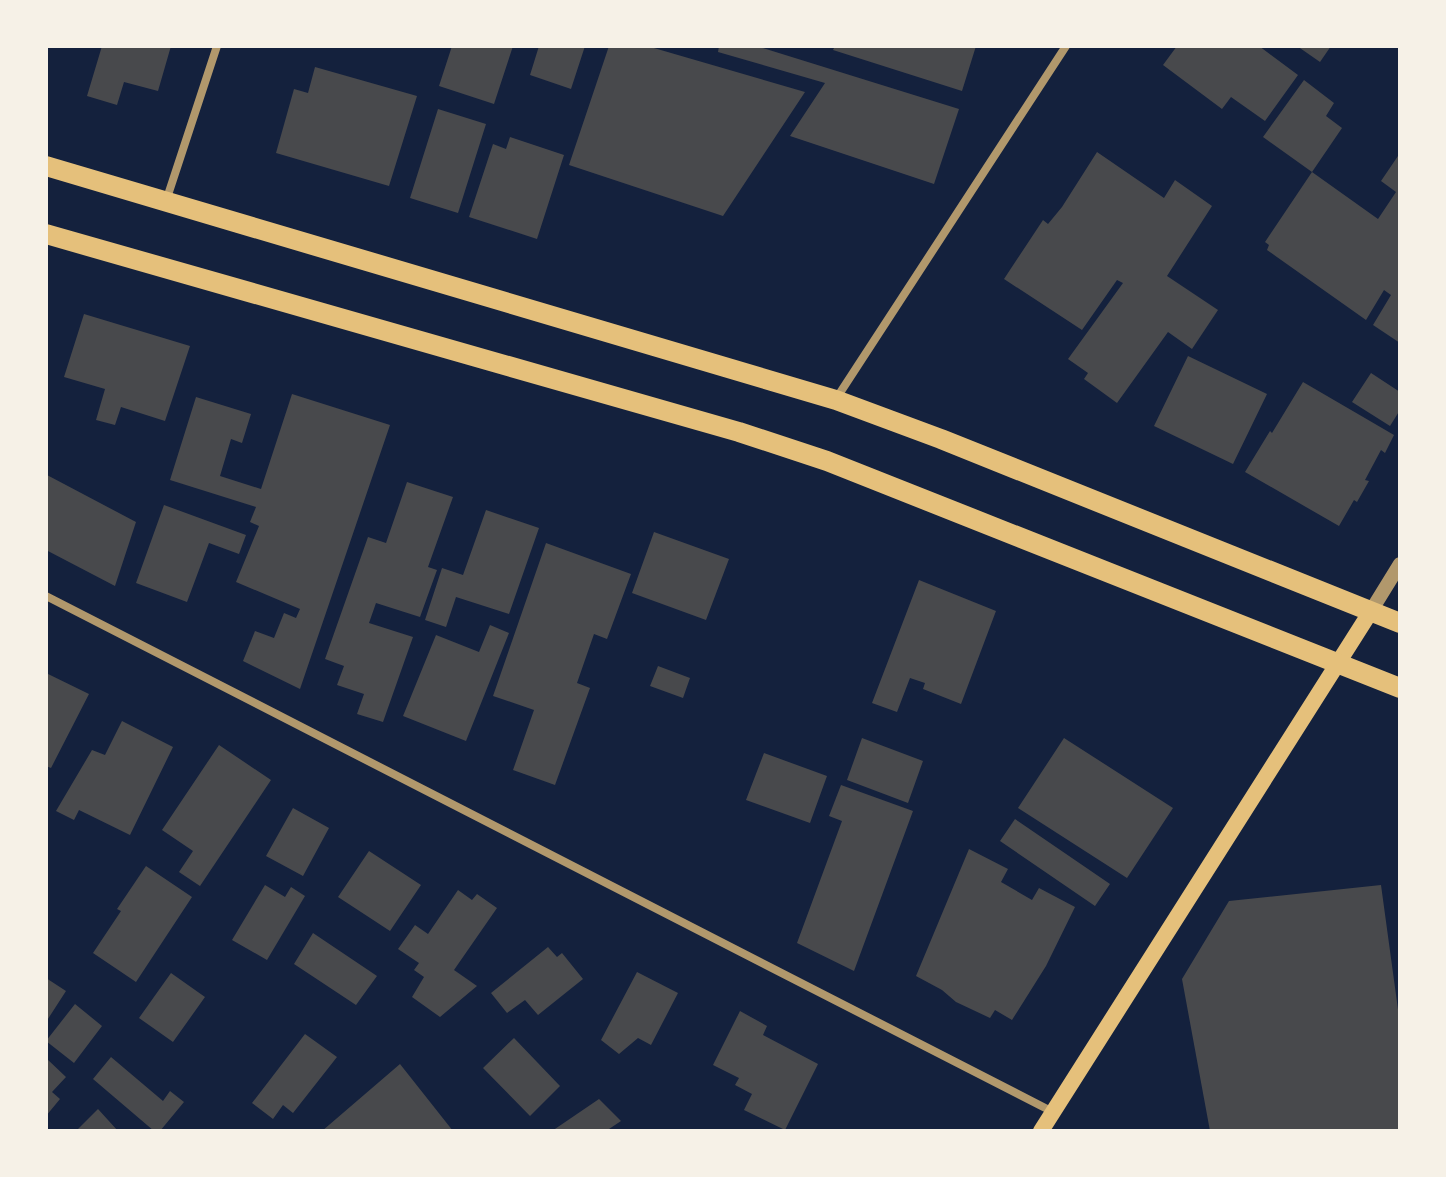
<svg xmlns="http://www.w3.org/2000/svg" width="1446" height="1177" viewBox="0 0 1446 1177" font-family="'IBM Plex Serif',serif">
  <rect width="100%" height="100%" fill="#14213d"/>
  <!-- building -->
  <path fill="#48494c" d="M 102,46 L 171,46 L 158,91 L 124,82 L 117,105 L 87,96 Z
    M 452,46 L 513,46 L 494,104 L 439,86 Z
    M 539,46 L 585,46 L 571,89 L 530,75 Z
    M 609,46 L 647,46 L 805,92 L 723,216 L 569,165 Z
    M 719,46 L 756,46 L 959,109 L 934,184 L 790,136 L 825,83 L 718,52 Z
    M 835,46 L 976,46 L 962,91 L 833,50 Z
    M 1177,46 L 1259,46 L 1298,75 L 1265,121 L 1231,97 L 1222,109 L 1163,65 Z
    M 1297,46 L 1331,46 L 1320,62 Z
    M 315,67 L 417,96 L 389,186 L 276,153 L 294,89 L 308,93 Z
    M 1304,80 L 1334,103 L 1326,116 L 1342,128 L 1312,172 L 1263,137 Z
    M 438,109 L 486,124 L 458,213 L 410,198 Z
    M 510,137 L 564,155 L 537,239 L 469,217 L 493,144 L 506,149 Z
    M 1097,152 L 1164,198 L 1175,180 L 1212,206 L 1167,276 L 1218,310 L 1192,349 L 1168,332 L 1117,403 L 1084,379 L 1088,373 L 1068,359 L 1123,283 L 1117,280 L 1082,330 L 1004,279 L 1043,220 L 1048,224 L 1062,207 Z
    M 1400,153 L 1400,343 L 1373,325 L 1391,295 L 1384,290 L 1366,320 L 1267,250 L 1269,245 L 1265,242 L 1312,172 L 1378,219 L 1396,192 L 1381,181 Z
    M 84,314 L 190,346 L 165,421 L 121,407 L 115,425 L 96,420 L 105,389 L 64,377 Z
    M 1188,356 L 1267,394 L 1233,464 L 1154,426 Z
    M 1371,373 L 1400,392 L 1400,410 L 1390,426 L 1352,402 Z
    M 1303,382 L 1394,435 L 1385,453 L 1381,450 L 1365,480 L 1369,481 L 1357,502 L 1354,500 L 1339,526 L 1245,472 L 1270,431 L 1272,433 Z
    M 292,394 L 390,425 L 300,689 L 243,661 L 255,631 L 274,638 L 284,613 L 296,618 L 300,609 L 236,582 L 259,526 L 250,522 L 256,507 L 170,480 L 196,397 L 251,414 L 242,443 L 231,439 L 220,476 L 261,489 Z
    M 47,475 L 136,522 L 115,586 L 46,550 Z
    M 407,482 L 453,497 L 428,567 L 437,570 L 420,617 L 376,603 L 369,623 L 413,637 L 383,722 L 357,714 L 364,694 L 337,685 L 344,666 L 325,659 L 368,537 L 386,543 Z
    M 164,505 L 246,535 L 239,554 L 209,543 L 187,602 L 136,583 Z
    M 486,510 L 539,528 L 509,614 L 456,597 L 446,627 L 425,620 L 442,568 L 463,575 Z
    M 654,532 L 729,559 L 706,620 L 632,593 Z
    M 546,543 L 631,574 L 607,639 L 594,634 L 577,683 L 590,688 L 555,785 L 513,770 L 534,710 L 493,696 Z
    M 919,580 L 996,611 L 961,704 L 923,689 L 925,683 L 910,678 L 897,712 L 872,703 Z
    M 490,625 L 509,633 L 466,741 L 403,716 L 436,635 L 479,652 Z
    M 658,666 L 690,678 L 683,698 L 650,686 Z
    M 46,673 L 89,694 L 51,768 L 46,766 Z
    M 122,721 L 173,747 L 130,835 L 79,810 L 74,820 L 56,811 L 92,750 L 105,755 Z
    M 862,738 L 923,761 L 908,803 L 847,780 Z
    M 1064,738 L 1173,808 L 1127,878 L 1018,808 Z
    M 219,745 L 271,780 L 200,886 L 179,872 L 193,851 L 162,830 Z
    M 764,753 L 827,776 L 810,823 L 746,800 Z
    M 841,785 L 913,811 L 854,971 L 797,943 L 842,821 L 829,816 Z
    M 293,808 L 329,828 L 303,876 L 266,856 Z
    M 1015,819 L 1110,884 L 1095,906 L 1000,841 Z
    M 969,849 L 1008,869 L 1001,882 L 1032,900 L 1039,888 L 1075,907 L 1046,966 L 1012,1020 L 995,1010 L 990,1018 L 956,1002 L 942,990 L 916,976 Z
    M 369,851 L 421,885 L 390,931 L 338,897 Z
    M 146,866 L 192,897 L 136,982 L 93,953 L 121,911 L 117,909 Z
    M 265,885 L 285,897 L 291,887 L 305,896 L 267,960 L 232,940 Z
    M 1381,885 L 1400,1024 L 1400,1131 L 1210,1131 L 1182,979 L 1229,901 Z
    M 458,890 L 472,900 L 477,894 L 497,908 L 454,970 L 477,986 L 440,1017 L 412,997 L 424,977 L 414,970 L 419,963 L 398,949 L 415,925 L 428,934 Z
    M 313,933 L 377,976 L 356,1005 L 294,964 Z
    M 548,947 L 557,957 L 562,953 L 583,979 L 538,1015 L 525,1000 L 507,1013 L 491,993 Z
    M 637,972 L 678,993 L 651,1045 L 638,1038 L 619,1054 L 601,1040 Z
    M 171,973 L 205,997 L 173,1042 L 139,1018 Z
    M 46,978 L 66,991 L 46,1022 Z
    M 75,1004 L 102,1026 L 74,1063 L 46,1041 Z
    M 740,1011 L 767,1026 L 763,1035 L 818,1064 L 785,1130 L 744,1110 L 752,1094 L 735,1085 L 739,1078 L 713,1065 Z
    M 305,1034 L 337,1057 L 293,1113 L 283,1105 L 273,1119 L 252,1103 Z
    M 514,1038 L 560,1086 L 530,1116 L 483,1068 Z
    M 111,1057 L 163,1101 L 170,1091 L 184,1102 L 160,1131 L 154,1131 L 93,1079 Z
    M 46,1058 L 66,1077 L 52,1092 L 60,1099 L 46,1116 Z
    M 400,1064 L 453,1131 L 322,1131 Z
    M 599,1099 L 621,1121 L 606,1131 L 552,1131 Z
    M 98,1109 L 118,1131 L 76,1131 Z"/>
  <g fill="none" stroke-linecap="round" stroke-linejoin="round">
    <!-- minor -->
    <path stroke="#b1986c" stroke-width="8" d="M 166,201 L 217,46
      M 836,399 L 1066,46
      M 46,596 L 1053,1112"/>
    <!-- tertiary -->
    <path stroke="#b1986c" stroke-width="14" d="M 1371,611 L 1400,564"/>
    <!-- secondary -->
    <path stroke="#e5c07b" stroke-width="16" d="M 1041,1131 L 1371,611"/>
    <!-- primary -->
    <path stroke="#e5c07b" stroke-width="20" d="M 46,166 L 836,400 L 941,439 L 1400,623
      M 46,234 L 739,432 L 827,461 L 1400,688"/>
  </g>
  <!-- border -->
  <rect width="1446" height="1177" fill="none" stroke="#f6f1e7" stroke-width="96"/>
</svg>
